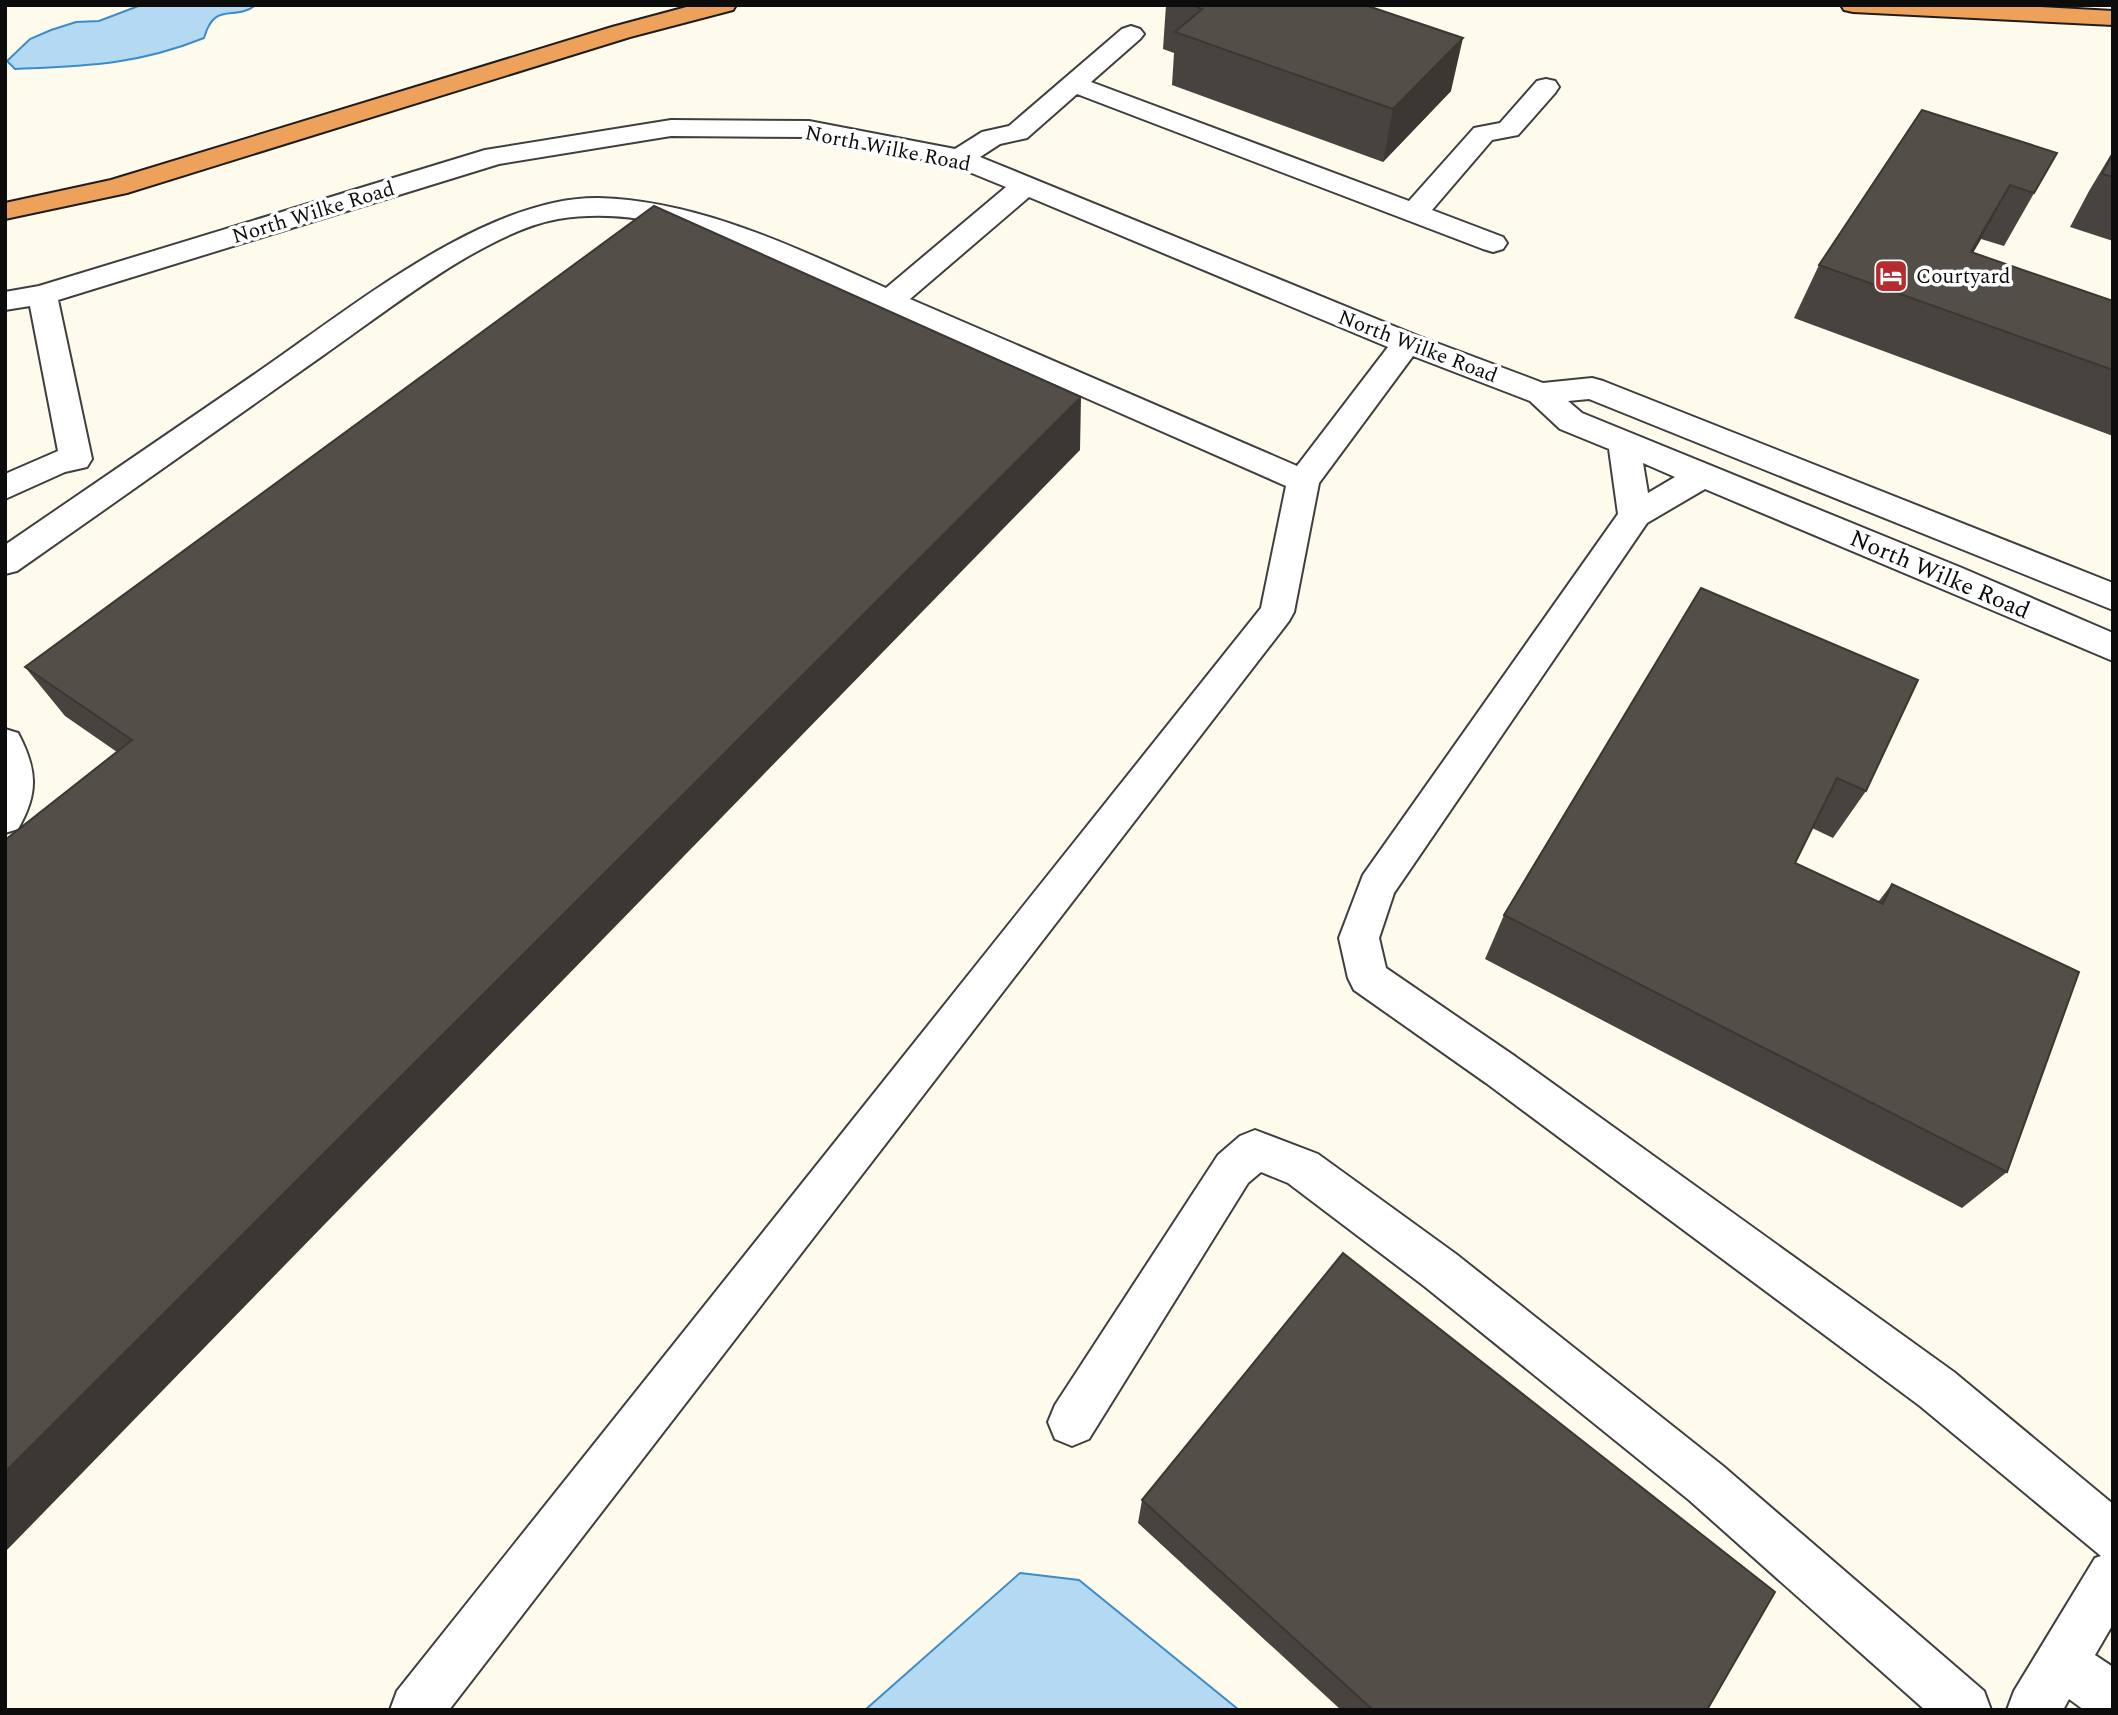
<svg xmlns="http://www.w3.org/2000/svg" width="2118" height="1715" viewBox="0 0 2118 1715" font-family="Spectral,serif">
  <rect width="100%" height="100%" fill="#fefbec"/>
  <!-- water -->
  <path fill="#b3d9f3" stroke="#3d8cc7" stroke-width="2" d="M 141,5 L 256,5 C 234,22 215,0 204,38 C 137,65 85,66 15,69 L 7,61 L 30,39 L 51,30 L 76,22 L 99,21 Z
    M 1020,1573 L 1079,1580 L 1239,1710 L 865,1710 Z"/>
  <g fill="none" stroke-linecap="round" stroke-linejoin="round">
    <!-- minor casing -->
    <g stroke="#3f3f3f" stroke-width="4">
      <path id="minor" d="M 1131,26 L 1140,29 L 1144,34 L 1140,39 L 1091,82 L 1409,201 L 1474,128 L 1500,123 L 1537,81 L 1546,79 L 1555,81 L 1559,87 L 1555,93 L 1518,135 L 1492,140 L 1432,210 L 1503,237 L 1507,243 L 1503,249 L 1493,252 L 1483,249 L 1077,94 L 1027,138 L 1000,144 L 980,157 L 1418,336 L 1543,383 L 1592,378 L 1603,381 L 2113,583 L 2113,610 L 1589,399 L 1568,401 L 1582,413 L 1962,568 L 2113,633 L 2113,661 L 1705,489 L 1647,523 L 1394,893 L 1379,938 L 1386,968 L 1516,1057 L 1954,1372 L 2113,1504 L 2113,1624 L 2095,1655 L 2113,1667 L 2113,1710 L 2084,1710 L 2069,1699 L 2063,1710 L 2007,1710 L 2014,1691 L 2095,1558 L 2101,1556 L 1920,1406 L 1486,1083 L 1354,990 L 1348,978 L 1339,938 L 1363,875 L 1618,514 L 1609,449 L 1560,429 L 1530,401 L 1413,356 L 1319,483 L 1294,612 L 1289,621 L 449,1710 L 390,1710 L 397,1691 L 1261,608 L 1286,486 L 759,254 C 694,229 629,207 558,219 C 485,232 387,311 325,354 C 223,426 120,499 17,571 L 5,574 L 5,545 C 88,488 172,431 255,374 C 346,312 485,196 599,198 C 701,201 795,248 886,288 L 1006,187 L 952,165 L 809,137 L 671,136 L 499,164 L 58,300 L 92,459 L 87,467 L 65,472 L 5,499 L 5,474 L 58,451 L 30,306 L 5,310 L 5,292 L 39,286 L 485,150 L 671,120 L 809,121 L 955,149 L 982,132 L 1009,126 L 1122,29 ZM 1029,197 L 1388,347 L 1297,466 L 910,299 ZM 1643,463 L 1675,477 L 1648,493 Z
        M 5,729 L 18,733 C 37,769 39,793 18,829 L 5,833 Z
        M 1255,1130 L 1318,1154 L 1456,1254 L 1723,1466 L 1984,1691 L 1991,1710 L 1925,1710 L 1689,1500 L 1424,1286 L 1288,1183 L 1261,1172 L 1248,1183 L 1089,1439 L 1072,1446 L 1055,1439 L 1048,1422 L 1055,1405 L 1218,1155 L 1240,1136 Z"/>
    </g>
    <!-- highway casing -->
    <g stroke="#1d1d1d" stroke-width="4">
      <path id="highway" d="M 694,5 L 736,5 L 733,10 L 630,37 L 127,193 L 5,219 L 5,203 L 111,180 L 612,27 Z
        M 1841,5 L 2006,5 L 2113,11 L 2113,25 L 1853,12 L 1844,10 Z"/>
    </g>
    <!-- minor -->
    <use href="#minor" fill="#fff" fill-rule="evenodd"/>
    <!-- highway -->
    <use href="#highway" fill="#eea15a" fill-rule="evenodd"/>
  </g>
  <!-- wall -->
  <path fill="#48433f" d="M 1166,5 L 1365,5 L 1451,91 L 1383,162 L 1172,85 L 1174,53 L 1163,49 Z
    M 2113,151 L 2113,241 L 2070,227 L 2089,191 Z
    M 2057,153 L 2004,246 L 1981,239 L 1973,253 L 2113,301 L 2113,436 L 1794,318 L 1819,265 Z
    M 1080,450 L 117,752 L 65,716 L 25,667 Z
    M 1701,588 L 1866,791 L 1833,838 L 1812,828 L 1795,863 L 1878,902 L 1892,884 L 2007,1172 L 1962,1208 L 1485,959 L 1504,915 Z
    M 1142,1500 L 1707,1710 L 1341,1710 L 1138,1523 Z"/>
  <!-- shaded-wall -->
  <path fill="#3b3733" d="M 1463,38 L 1451,91 L 1383,162 L 1393,109 Z
    M 2010,185 L 1981,239 L 1942,305 L 1971,252 Z
    M 1081,397 L 1080,450 L 5,1552 L 5,1472 Z"/>
  <!-- building -->
  <path fill="#544e49" stroke="#3b3733" stroke-width="2" d="M 1191,5 L 1365,5 L 1463,38 L 1393,109 L 1175,32 L 1202,9 Z
    M 1922,110 L 2057,153 L 2034,193 L 2010,185 L 1971,252 L 2113,301 L 2113,370 L 1819,265 Z
    M 2113,153 L 2113,177 L 2102,174 Z
    M 654,206 L 1081,397 L 5,1472 L 5,840 L 132,740 L 25,667 Z
    M 1701,588 L 1918,680 L 1866,791 L 1837,778 L 1795,863 L 1883,904 L 1892,884 L 2079,972 L 2007,1172 L 1504,915 Z
    M 1343,1253 L 1775,1592 L 1707,1710 L 1373,1710 L 1142,1500 Z"/>
  <!-- icons -->
  <defs>
    <g id="hotel-square" transform="scale(1.75)"><rect x="-9" y="-9" width="18" height="18" rx="4" fill="#b52b2e" stroke="#fff"/><path d="M-6-4.5h1.5V1H6V5H4.5V3h-9V5H-6ZM-4 0a1.8 1.8 0 1 1 3.6 0ZM.5 0V-2.5h3Q6-2.5 6 0Z" fill="#fff"/></g>
  </defs>
  <g fill-rule="evenodd">
    <use href="#hotel-square" x="1891" y="276"/>
  </g>
  <g text-anchor="middle" stroke-width="7" stroke-linejoin="round" paint-order="stroke">
    <!-- far-street labels -->
    <g font-size="21" fill="#0c0c0c" stroke="#fff">
      <text transform="translate(888 148) rotate(11)" y="7">North Wilke Road</text>
      <text transform="translate(313 212) rotate(-17)" y="7">North Wilke Road</text>
      <text transform="translate(1418 346) rotate(21)" y="7">North Wilke Road</text>
    </g>
    <!-- far-poi labels -->
    <g font-size="21" fill="#0c0c0c" stroke="#fff" text-anchor="start">
      <text x="1916" y="283">Courtyard</text>
    </g>
    <!-- street labels -->
    <g font-size="24" fill="#0c0c0c" stroke="#fff">
      <text transform="translate(1940 574) rotate(23)" y="8">North Wilke Road</text>
    </g>
  </g>
  <!-- border -->
  <rect width="2118" height="1715" fill="none" stroke="#0c0c0c" stroke-width="14"/>
</svg>
